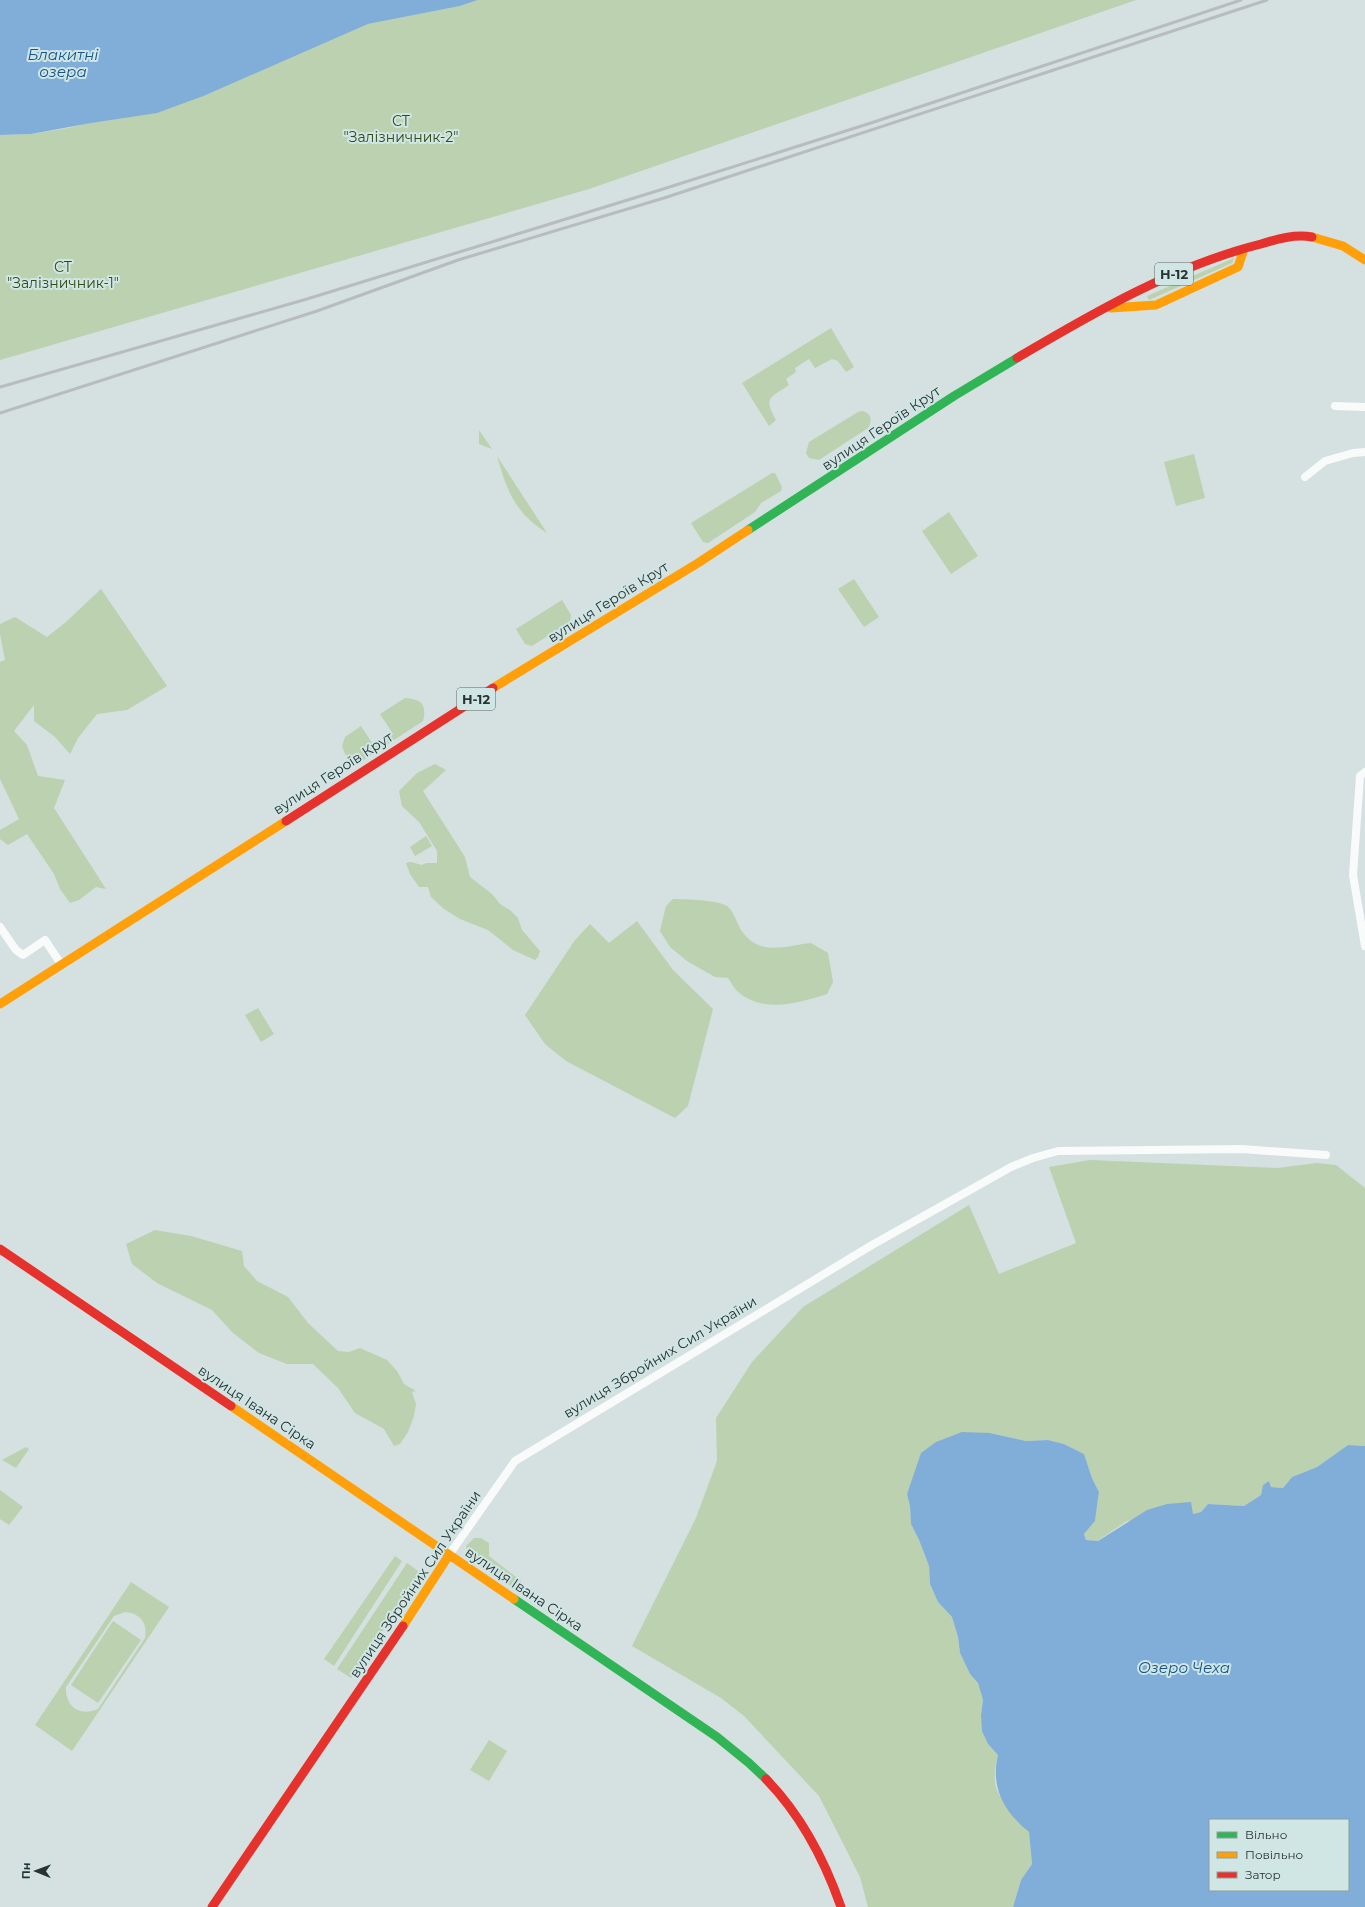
<svg xmlns="http://www.w3.org/2000/svg" width="1365" height="1907" viewBox="0 0 1365 1907" font-family="Montserrat,sans-serif">
  <rect width="100%" height="100%" fill="#d4e1e0"/>
  <!-- green -->
  <path fill="#bbd1af" fill-rule="evenodd" d="M 478,0 L 1136,0 L 589,189 L 0,360 L 0,135 L 31,134 L 68,128 L 206,95 L 368,24 L 460,6 Z
    M 1234,258 L 1232,263 L 1149,300 L 1147,296 Z
    M 831,328 L 854,367 L 846,372 L 838,361 L 832,359 L 815,368 L 809,359 L 795,368 L 796,372 L 786,379 L 789,385 C 770,398 763,397 776,420 L 769,426 L 742,383 Z
    M 862,411 C 871,413 873,420 868,428 L 819,460 L 809,458 L 806,453 L 809,442 L 858,412 Z
    M 479,430 L 492,449 L 479,444 Z
    M 1194,454 L 1205,498 L 1176,506 L 1164,462 Z
    M 497,456 L 547,533 C 515,513 507,491 497,456 Z
    M 772,473 L 775,473 L 782,487 L 781,491 L 761,503 L 755,512 L 708,543 L 703,542 L 691,523 Z
    M 949,512 L 978,556 L 951,574 L 922,531 Z
    M 854,579 L 879,617 L 864,627 L 838,589 Z
    M 101,589 L 167,686 L 127,710 L 97,714 L 78,738 L 70,754 L 55,737 L 34,721 L 34,705 L 14,731 L 27,745 L 38,776 L 65,780 L 54,808 L 106,889 L 96,887 L 79,900 L 70,903 L 60,889 L 54,874 L 27,834 L 8,845 L 0,839 L 0,830 L 19,819 L 0,779 L 0,662 L 5,660 L 0,634 L 0,624 L 15,617 L 47,637 L 66,622 Z
    M 562,600 L 571,615 L 570,622 L 532,646 L 525,644 L 516,629 Z
    M 405,698 C 422,699 427,705 423,721 L 362,761 L 352,760 L 345,754 L 342,746 L 345,737 L 361,726 L 374,746 L 393,734 L 380,714 Z
    M 435,764 L 446,770 L 423,791 L 465,857 L 470,877 L 492,894 L 500,904 L 510,910 L 518,918 L 522,930 L 540,951 L 538,957 L 535,960 L 513,950 L 488,930 L 460,919 L 444,909 L 431,897 L 428,887 L 419,887 L 410,874 L 406,863 L 411,862 L 422,865 L 426,863 L 437,863 L 437,851 L 419,822 L 402,806 L 399,791 L 417,773 Z
    M 426,836 L 432,846 L 415,856 L 410,847 Z
    M 673,899 C 684,899 719,900 727,906 C 733,910 737,923 741,930 C 759,957 784,946 811,943 L 828,953 L 833,982 L 827,994 C 799,1003 762,1014 737,991 C 734,988 731,982 728,978 L 715,977 L 687,961 L 670,947 L 660,931 L 666,906 Z
    M 637,921 L 673,970 L 713,1009 L 688,1106 L 675,1118 L 566,1061 L 545,1044 L 525,1015 L 575,940 L 590,924 L 609,943 Z
    M 258,1008 L 274,1034 L 261,1042 L 245,1015 Z
    M 1090,1160 L 1277,1168 L 1317,1163 L 1336,1165 L 1365,1188 L 1365,1446 L 1348,1445 L 1317,1467 L 1292,1477 L 1283,1488 L 1271,1487 L 1269,1481 L 1263,1485 L 1261,1495 L 1244,1506 L 1208,1504 L 1201,1512 L 1193,1514 L 1127,1521 L 1097,1541 L 1086,1540 L 1084,1534 L 1095,1521 L 1099,1492 L 1092,1478 L 1084,1454 L 1064,1444 L 1048,1440 L 1026,1441 L 990,1433 L 914,1475 L 907,1494 L 910,1506 L 911,1524 L 919,1540 L 929,1566 L 930,1584 L 938,1602 L 952,1617 L 958,1637 L 960,1653 L 970,1674 L 978,1683 L 983,1700 L 981,1715 L 988,1744 L 998,1755 C 995,1765 993,1780 997,1790 C 1000,1799 1021,1826 1029,1832 L 1032,1864 L 1021,1880 L 1013,1907 L 868,1907 L 860,1877 L 819,1796 L 744,1716 L 721,1698 L 632,1646 L 696,1518 L 717,1461 L 716,1418 L 752,1362 L 803,1307 L 969,1205 L 999,1274 L 1076,1243 L 1049,1167 Z
    M 155,1230 L 191,1236 L 242,1251 L 244,1266 L 257,1281 L 288,1297 L 308,1323 L 338,1351 L 349,1352 L 360,1348 L 387,1360 L 397,1371 L 404,1384 L 416,1391 L 412,1392 L 416,1404 L 414,1416 L 408,1432 L 400,1444 L 394,1446 L 384,1429 L 355,1413 L 338,1388 L 313,1364 L 287,1364 L 259,1353 L 233,1333 L 212,1310 L 157,1283 L 132,1264 L 126,1244 Z
    M 26,1447 L 29,1449 L 16,1468 L 2,1460 Z
    M 0,1490 L 23,1507 L 9,1525 L 0,1519 Z
    M 474,1538 L 481,1538 L 489,1543 L 489,1556 L 521,1581 L 524,1590 L 518,1591 L 469,1557 L 466,1546 Z
    M 395,1556 L 402,1561 L 334,1666 L 324,1659 Z
    M 407,1563 L 421,1573 L 351,1678 L 337,1669 Z
    M 131,1582 L 169,1607 L 72,1751 L 35,1725 ZM 125,1612 C 140,1613 148,1623 145,1638 L 98,1709 C 80,1717 65,1707 66,1687 L 114,1616 Z
    M 113,1621 L 141,1640 L 98,1703 L 71,1685 Z
    M 489,1740 L 507,1751 L 489,1781 L 470,1770 Z"/>
  <!-- water -->
  <path fill="#81aed8" fill-rule="evenodd" d="M 0,0 L 478,0 L 460,6 L 368,24 L 206,95 L 157,113 L 91,123 L 31,134 L 0,135 Z
    M 962,1432 L 990,1433 L 1026,1441 L 1048,1440 L 1064,1444 L 1084,1454 L 1092,1478 L 1099,1492 L 1095,1521 L 1084,1534 L 1086,1540 L 1098,1541 L 1147,1510 L 1167,1504 L 1191,1502 L 1193,1514 L 1201,1512 L 1208,1504 L 1244,1506 L 1261,1495 L 1263,1485 L 1269,1481 L 1271,1487 L 1283,1488 L 1292,1477 L 1317,1467 L 1348,1445 L 1365,1446 L 1365,1907 L 1013,1907 L 1021,1880 L 1032,1864 L 1029,1832 C 1004,1812 990,1787 998,1755 L 988,1744 L 982,1731 L 981,1715 L 983,1700 L 978,1683 L 970,1674 L 960,1653 L 958,1637 L 952,1617 L 938,1602 L 930,1584 L 929,1566 L 919,1540 L 911,1524 L 910,1506 L 907,1494 L 921,1453 L 936,1442 ZM 1210,1820 L 1348,1820 L 1348,1890 L 1210,1890 Z"/>
  <g fill="none" stroke-linecap="round" stroke-linejoin="round">
    <!-- street -->
    <path stroke="#f9fafa" stroke-width="8" d="M 1335,406 L 1365,407
      M 1305,477 L 1325,461 L 1353,453 L 1365,452
      M 1365,772 L 1360,776 L 1353,875 L 1365,946
      M 0,927 L 16,950 L 23,955 L 45,940 L 61,964
      M 449,1555 L 515,1461 L 872,1245 L 1011,1167 L 1033,1158 L 1058,1151 L 1242,1149 L 1326,1155"/>
    <!-- fast -->
    <path stroke="#30b455" stroke-width="9" d="M 748,530 L 954,396 L 1017,358
      M 514,1599 L 717,1737 L 749,1763 L 766,1779"/>
    <!-- slow -->
    <path stroke="#ff9f0a" stroke-width="9" d="M 1312,237 L 1343,246 L 1365,260
      M 1111,308 L 1156,305 L 1238,267 L 1244,249
      M 493,688 L 698,563 L 748,530
      M 0,1004 L 286,821
      M 231,1406 L 514,1599
      M 403,1626 L 449,1555"/>
    <!-- jam -->
    <path stroke="#e5322d" stroke-width="9" d="M 1017,358 C 1093,313 1176,265 1261,244 C 1277,239 1295,234 1312,237
      M 286,821 L 493,688
      M 0,1249 L 231,1406
      M 766,1779 C 801,1815 825,1861 841,1907
      M 212,1907 L 403,1626"/>
    <!-- rail -->
    <path stroke="#b9bcbc" stroke-width="3" d="M 0,387 L 307,299 L 660,190 L 874,122 L 1241,0
      M 0,413 L 317,311 L 458,260 L 664,198 L 1267,0"/>
  </g>
  <g text-anchor="middle" stroke-width="4" stroke-linejoin="round" paint-order="stroke">
    <!-- shield labels -->
    <g fill="#cfe6e4" stroke="#5c6867" stroke-width="1">
      <rect x="1155" y="263" width="38" height="22" rx="3"/>
      <rect x="457" y="688" width="38" height="22" rx="3"/>
    </g>
    <g font-size="13" font-weight="bold" fill="#2a3232">
      <text x="1174" y="279">Н-12</text>
      <text x="476" y="704">Н-12</text>
    </g>
    <!-- park labels -->
    <g font-size="14" fill="#324914" stroke="#cfe6e4">
      <text x="401" y="126">СТ<tspan x="401" dy="16">"Залізничник-2"</tspan></text>
      <text x="63" y="272">СТ<tspan x="63" dy="16">"Залізничник-1"</tspan></text>
    </g>
    <!-- street labels -->
    <g font-size="14" fill="#2a3232" stroke="#cfe6e4">
      <text transform="translate(881 428) rotate(-34)" y="5">вулиця Героїв Крут</text>
      <text transform="translate(608 602) rotate(-32)" y="5">вулиця Героїв Крут</text>
      <text transform="translate(333 773) rotate(-33)" y="5">вулиця Героїв Крут</text>
      <text transform="translate(660 1357) rotate(-31)" y="5">вулиця Збройних Сил України</text>
      <text transform="translate(257 1407) rotate(34)" y="5">вулиця Івана Сірка</text>
      <text transform="translate(415 1584) rotate(-56)" y="5">вулиця Збройних Сил України</text>
      <text transform="translate(524 1589) rotate(34)" y="5">вулиця Івана Сірка</text>
    </g>
    <!-- water labels -->
    <g font-size="15" font-style="italic" fill="#16548c" stroke="#cfe6e4">
      <text x="63" y="60">Блакитні<tspan x="63" dy="17">озера</tspan></text>
      <text x="1184" y="1673">Озеро Чеха</text>
    </g>
  </g>
  <!-- legend -->
  <rect x="1209" y="1819" width="140" height="72" fill="#cfe6e4" stroke="#8d9e9d"/>
  <rect x="1217" y="1832" width="20" height="6" fill="#30b455" stroke="#8d9e9d"/>
  <text x="1245" y="1839" font-size="12" fill="#2a3232">Вільно</text>
  <rect x="1217" y="1852" width="20" height="6" fill="#ff9f0a" stroke="#8d9e9d"/>
  <text x="1245" y="1859" font-size="12" fill="#2a3232">Повільно</text>
  <rect x="1217" y="1872" width="20" height="6" fill="#e5322d" stroke="#8d9e9d"/>
  <text x="1245" y="1879" font-size="12" fill="#2a3232">Затор</text>
  <!-- north arrow -->
  <g transform="translate(36 1871) rotate(271)" stroke="#cfe6e4" stroke-width="3" paint-order="stroke">
  <path d="M0-3L7 15L0 10L-7 15Z" fill="#2a3232"/>
  <text y="-6" font-size="11" font-weight="bold" text-anchor="middle" fill="#2a3232">Пн</text>
  </g>
</svg>
